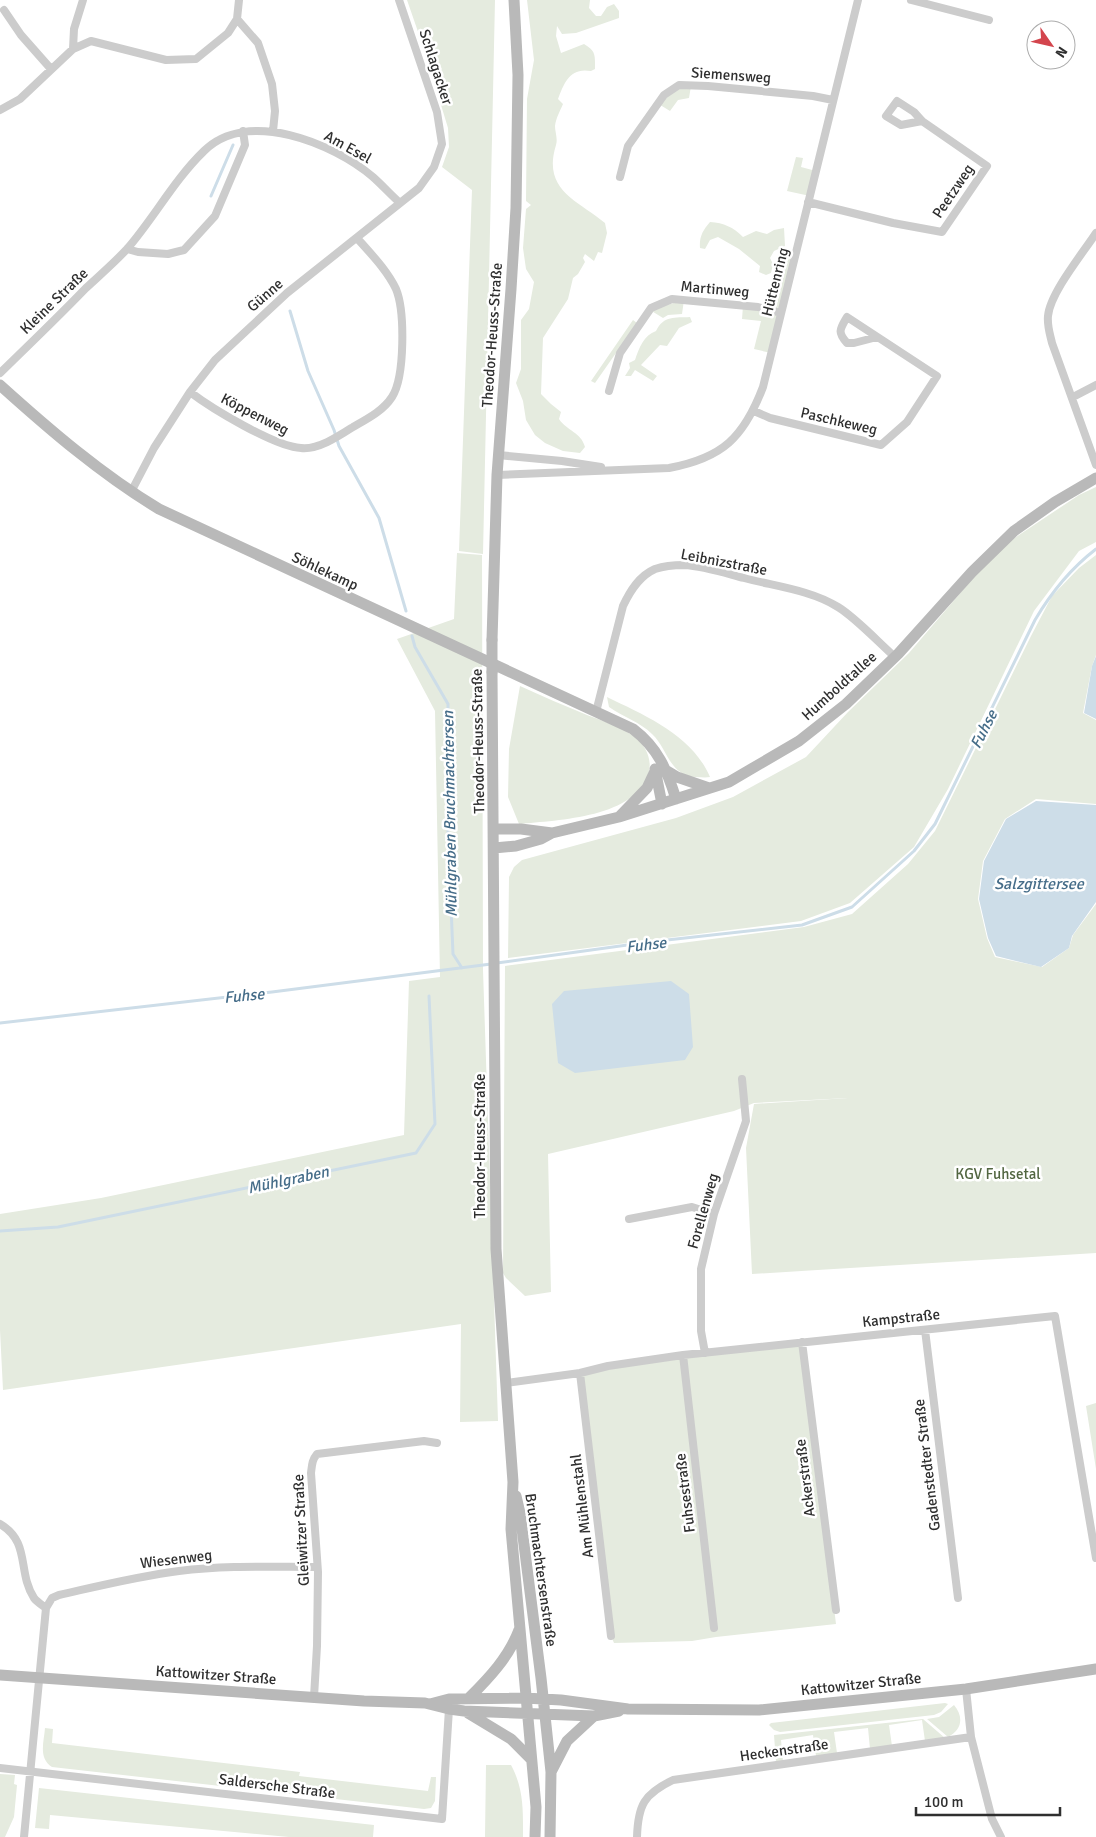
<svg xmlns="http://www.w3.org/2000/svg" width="1096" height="1837" viewBox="0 0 1096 1837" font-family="Signika,sans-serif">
  <rect width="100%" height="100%" fill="#fff"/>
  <!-- green -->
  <path fill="#e5ebdf" d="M 407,0 L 495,0 L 483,554 L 459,551 L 472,190 L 442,167 L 449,147 L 448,128 L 424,49 Z
    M 527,0 L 590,0 L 589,8 L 596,16 L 601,16 L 607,7 L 614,4 L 619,11 L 619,18 L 576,33 L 562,34 L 557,26 L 556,36 L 561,53 L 584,44 C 596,51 595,55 595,69 L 591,71 C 570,67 564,83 558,99 L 563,104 C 560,111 556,118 555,126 C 555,132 558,139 556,145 C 542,190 577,200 605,223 L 607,233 L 602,253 L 598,252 L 594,261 L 585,254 L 583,258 L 585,262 L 578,274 L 573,278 L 568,299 L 543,338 L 541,394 L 551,404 L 561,412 L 559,419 C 567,431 581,432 585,447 L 580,453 L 563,451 L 545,443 L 535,435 L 526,420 L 523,401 L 516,383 L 521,369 L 521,320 L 529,309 L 534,282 L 526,269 L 523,248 L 526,209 L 531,205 L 526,201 L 527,99 L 534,60 Z
    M 679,85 L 691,86 L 689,98 L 678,100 L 670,111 L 657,103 Z
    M 796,157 L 803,158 L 801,167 L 816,171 L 810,196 L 787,191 Z
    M 710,222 C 724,223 733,227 743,237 L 756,231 L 767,234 L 774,230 L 784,228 L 785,246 L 774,251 L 770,258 L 773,264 L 771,273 L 766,275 L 759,272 L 760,266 L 739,249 L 718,237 L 710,240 L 705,249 L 700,248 C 699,237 703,230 710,222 Z
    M 779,256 L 794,259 L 771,353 L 754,349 L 761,321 L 742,319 L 743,306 L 764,309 Z
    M 684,300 L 682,314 L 668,315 L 663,318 L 650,310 Z
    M 690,317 L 692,322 L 679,328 L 667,346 L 660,345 L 641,365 L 657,376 L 653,381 L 635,370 L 631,376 L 625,376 L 630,368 L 629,363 L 635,360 C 639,348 644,335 656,331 C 664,315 675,318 690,317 Z
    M 633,320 L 637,323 L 595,383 L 591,381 Z
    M 1096,487 L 1096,542 L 1079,551 L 1034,611 L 948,789 L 914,847 L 850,903 L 801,921 L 508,958 L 509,877 L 514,867 L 522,860 L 676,818 L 733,797 L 806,757 L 848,712 L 909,653 L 998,549 L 1079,495 Z
    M 457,553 L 482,555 L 483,970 L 498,1421 L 460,1422 L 461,1324 L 3,1390 L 0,1330 L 0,1214 L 101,1198 L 404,1135 L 409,981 L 440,977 L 435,711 L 397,639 L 454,619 Z
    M 1096,555 L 1096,655 L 1092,666 L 1083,713 L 1096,720 L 1096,804 L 1036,799 L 1005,819 L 983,861 L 978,899 L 987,938 L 995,957 L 1042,967 L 1069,948 L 1073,935 L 1096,904 L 1096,1253 L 752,1274 L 746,1148 L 754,1104 L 848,1098 L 754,1103 L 734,1111 L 548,1154 L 551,1292 L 525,1296 L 506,1278 L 503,1273 L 505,966 L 804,927 L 852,914 L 908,864 L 935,831 L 1031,636 L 1052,596 L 1079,568 Z
    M 520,686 C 542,696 565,706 587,715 C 603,721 622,727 636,738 C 645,745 652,759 649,771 C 638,818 558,820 519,824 L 508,797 L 509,749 Z
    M 607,697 C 646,716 692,735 710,777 C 705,778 700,777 695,777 C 669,775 668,749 652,734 C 640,722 623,717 609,707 Z
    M 802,1342 L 836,1624 L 716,1637 L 692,1641 L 614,1643 L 611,1636 L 580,1373 Z
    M 1096,1403 L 1096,1469 L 1086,1406 Z
    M 945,1703 L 948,1704 L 941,1712 L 934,1715 L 780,1732 L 774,1730 L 769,1725 L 771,1723 Z
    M 954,1705 C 964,1717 962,1730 948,1737 L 927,1719 L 939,1717 Z
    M 923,1719 L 945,1738 L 925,1741 L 922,1720 L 889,1725 L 892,1746 L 870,1749 L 868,1728 L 834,1732 L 837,1753 L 816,1756 L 813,1735 L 781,1740 L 783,1761 L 776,1762 L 774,1735 Z
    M 45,1728 L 53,1729 L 52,1743 L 300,1772 L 299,1776 L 428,1791 L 431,1777 L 436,1777 L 435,1801 L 431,1808 L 424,1809 L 52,1767 C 38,1758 44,1742 45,1728 Z
    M 486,1765 L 511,1765 C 524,1789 523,1811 523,1837 L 485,1837 Z
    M 0,1774 L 15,1775 L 14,1784 L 17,1785 L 14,1817 L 5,1837 L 0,1837 Z
    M 39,1788 L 374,1825 L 373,1837 L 289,1837 L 50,1815 L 49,1829 L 35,1828 Z"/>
  <!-- water -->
  <path fill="#cddde8" d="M 1096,656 L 1096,719 L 1084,713 L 1092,666 Z
    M 1036,801 L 1096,805 L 1096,902 L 1072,936 L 1069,948 L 1041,967 L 996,956 L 988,938 L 979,899 L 984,861 L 1006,819 Z
    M 671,981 L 689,994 L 693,1047 L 685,1060 L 575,1073 L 558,1063 L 552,1004 L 564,991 Z"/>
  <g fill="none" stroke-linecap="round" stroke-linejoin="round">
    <!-- stream -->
    <path stroke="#cddde8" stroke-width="3" d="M 211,196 L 233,145
      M 290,311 L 308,371 L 334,430 L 339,446 L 379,518 L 406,611
      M 412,636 L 415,647 L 448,704 L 448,835 L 453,954 L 462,968
      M 497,963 L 649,942 L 802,925 L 852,907 L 914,851 L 935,824 L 1035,620 C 1052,591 1070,569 1096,549
      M 0,1023 L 272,992 L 491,964
      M 0,1231 L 58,1227 L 416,1153 L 435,1124 L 429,996"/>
    <!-- street -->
    <path stroke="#ccc" stroke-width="8" d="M 911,0 L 989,20
      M 4,10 L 21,35 L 51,69
      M 237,19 L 258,43 L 272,84 L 275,111 L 273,131
      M 73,49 L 74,29 L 83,0
      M 0,110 L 20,99 L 73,49 L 91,41 L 166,60 L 196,59 L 228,33 L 237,19 L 239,0
      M 620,177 L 628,146 L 664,95 L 679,85 L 708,86 L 813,96 L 833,100
      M 808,202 L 893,223 L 942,232 L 987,166 L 922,121 L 914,112 L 897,101 L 886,116 L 901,125 L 922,121
      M 1096,233 C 1083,253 1050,293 1048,316 C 1047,326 1050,334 1052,343 L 1096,465
      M 127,249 L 138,252 L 168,254 L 184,250 L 215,216 L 245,145 L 243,131
      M 0,373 C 29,345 58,317 86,288 C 100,275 114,263 127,249 C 154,218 174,180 204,151 C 247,108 333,143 373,177 C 382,185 391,195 400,203
      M 609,391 L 620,353 L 651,308 L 672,299 L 758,307 L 781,313
      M 190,392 C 211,408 275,447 301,448 C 318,450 339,436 353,427 C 367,419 383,411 392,397 C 405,377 405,311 396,289 C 387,270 371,254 357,238
      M 1073,397 L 1096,385
      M 754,411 L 770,418 L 881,445 L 907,422 L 937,376 L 847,317 C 840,329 837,332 847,343 L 854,343 L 877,337
      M 498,455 L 562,461 L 601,467
      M 497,475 L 669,468 C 723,458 744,437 763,387 L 858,0
      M 131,492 L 154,448 L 190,392 L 215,360 L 287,293 L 419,188 L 434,167 L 442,144 L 437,112 L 399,0
      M 596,712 L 623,606 C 630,591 639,576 655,569 C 664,566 674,565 684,565 C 704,566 725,573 744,578 C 774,586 811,590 838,607 C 856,618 878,642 895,657
      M 629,1219 L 692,1207 L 714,1214
      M 925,1330 L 958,1598
      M 802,1342 L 836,1610
      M 705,1353 L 701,1331 L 701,1269 L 714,1214 L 746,1121 L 742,1079
      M 683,1355 L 714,1628
      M 580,1373 L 611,1636
      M 506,1383 L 580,1373 L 608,1366 L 683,1355 L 1055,1316 L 1096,1558
      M 0,1524 C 31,1542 17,1572 34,1598 C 37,1602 42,1605 46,1608 L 24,1837
      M 46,1608 L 52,1598 L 59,1595 C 99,1586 139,1576 179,1571 C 225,1565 271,1567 317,1567
      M 966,1689 L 971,1737 L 992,1819 L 1001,1837
      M 314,1697 L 317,1646 L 318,1572 L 311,1473 C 312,1465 312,1460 317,1454 L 424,1441 L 437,1443
      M 0,1768 L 442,1819 L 449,1709
      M 637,1837 C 638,1805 644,1794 673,1780 L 971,1737"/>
    <!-- secondary -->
    <path stroke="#b9b9b9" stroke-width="11" d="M 0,385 C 50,430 101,474 159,509 L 633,729 C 658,748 667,770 676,799
      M 492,640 L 497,475 L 511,289 L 516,208 L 518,75 L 514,0
      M 492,672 L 496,1249 L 513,1482 L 511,1529 L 536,1807 L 535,1837
      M 655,769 L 662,804
      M 667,771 L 677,777 L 709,788
      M 619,817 L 647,788 L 655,771
      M 494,829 L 521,829 L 552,833
      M 494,848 L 516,846 L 541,839 L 552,833 L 619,817 L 729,782 L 799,741 L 846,704 L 898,654 L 972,572 L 1014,531 L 1055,502 L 1096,478
      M 516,1496 L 520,1513 L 541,1678 L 551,1772 L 550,1837
      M 0,1675 L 364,1701 L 425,1703 L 449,1709 L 464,1711 L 594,1716 L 619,1711
      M 469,1698 C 489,1678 509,1657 519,1630
      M 430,1704 L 449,1699 L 525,1698 L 561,1700 L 628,1709 L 759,1710 L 966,1689 L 1096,1669
      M 468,1713 L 511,1739 L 531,1759
      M 551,1772 L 567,1741 L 594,1716"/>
    <!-- secondary-bridge -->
    <path stroke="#b9b9b9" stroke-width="11" d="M 492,672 L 492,640"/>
  </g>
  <g text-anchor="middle" stroke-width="5" stroke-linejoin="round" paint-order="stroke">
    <!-- street labels -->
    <g font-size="15" fill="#2f2f2f" stroke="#fff">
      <text transform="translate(436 67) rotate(72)" y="5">Schlagacker</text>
      <text transform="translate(731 75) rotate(4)" y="5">Siemensweg</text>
      <text transform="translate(348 147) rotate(29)" y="5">Am Esel</text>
      <text transform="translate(953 191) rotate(-56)" y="5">Peetzweg</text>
      <text transform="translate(775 282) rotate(-76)" y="5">Hüttenring</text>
      <text transform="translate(715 289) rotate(5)" y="5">Martinweg</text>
      <text transform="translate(265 295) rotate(-41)" y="5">Günne</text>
      <text transform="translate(54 301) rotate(-44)" y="5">Kleine Straße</text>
      <text transform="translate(492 335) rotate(-86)" y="5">Theodor-Heuss-Straße</text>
      <text transform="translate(255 414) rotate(27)" y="5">Köppenweg</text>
      <text transform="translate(839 421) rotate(13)" y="5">Paschkeweg</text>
      <text transform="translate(724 562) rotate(11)" y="5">Leibnizstraße</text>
      <text transform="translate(325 571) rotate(25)" y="5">Söhlekamp</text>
      <text transform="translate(839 686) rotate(-42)" y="5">Humboldtallee</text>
      <text transform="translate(478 741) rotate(-91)" y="5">Theodor-Heuss-Straße</text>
      <text transform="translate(480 1146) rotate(-90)" y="5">Theodor-Heuss-Straße</text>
      <text transform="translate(703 1211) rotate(-74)" y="5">Forellenweg</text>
      <text transform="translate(901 1318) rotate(-6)" y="5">Kampstraße</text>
      <text transform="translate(927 1465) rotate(-97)" y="5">Gadenstedter Straße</text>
      <text transform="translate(805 1478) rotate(-97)" y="5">Ackerstraße</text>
      <text transform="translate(685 1493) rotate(-97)" y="5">Fuhsestraße</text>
      <text transform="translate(582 1506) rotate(-97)" y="5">Am Mühlenstahl</text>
      <text transform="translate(301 1530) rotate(-93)" y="5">Gleiwitzer Straße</text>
      <text transform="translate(176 1559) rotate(-7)" y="5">Wiesenweg</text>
      <text transform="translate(541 1570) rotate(82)" y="5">Bruchmachtersenstraße</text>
      <text transform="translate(216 1675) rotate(4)" y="5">Kattowitzer Straße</text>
      <text transform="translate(861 1684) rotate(-6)" y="5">Kattowitzer Straße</text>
      <text transform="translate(784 1750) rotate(-8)" y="5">Heckenstraße</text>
      <text transform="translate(277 1786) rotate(7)" y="5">Saldersche Straße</text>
    </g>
    <!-- park labels -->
    <g font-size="15" fill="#526641" stroke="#fff">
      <text x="998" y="1179">KGV Fuhsetal</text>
    </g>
    <!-- water labels -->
    <g font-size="16" font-style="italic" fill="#466d89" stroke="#fff">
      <text transform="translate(983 729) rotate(-63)" y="6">Fuhse</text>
      <text transform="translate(449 814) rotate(-91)" y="6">Mühlgraben Bruchmachtersen</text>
      <text x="1039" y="889">Salzgittersee</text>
      <text transform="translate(646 944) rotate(-7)" y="6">Fuhse</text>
      <text transform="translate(244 995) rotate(-6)" y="6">Fuhse</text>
      <text transform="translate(288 1179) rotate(-12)" y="6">Mühlgraben</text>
    </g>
  </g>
  <!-- north arrow -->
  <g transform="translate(1051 45) rotate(124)"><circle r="24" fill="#ffffff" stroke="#acacac"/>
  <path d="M0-4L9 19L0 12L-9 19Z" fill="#d3454d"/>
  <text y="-8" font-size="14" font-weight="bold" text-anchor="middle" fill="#2f2f2f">N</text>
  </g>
  <!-- scale -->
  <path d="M916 1807v8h144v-8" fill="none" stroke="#2f2f2f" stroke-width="2.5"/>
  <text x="924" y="1807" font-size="15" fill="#2f2f2f" stroke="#ffffff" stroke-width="4" paint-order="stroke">100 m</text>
</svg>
